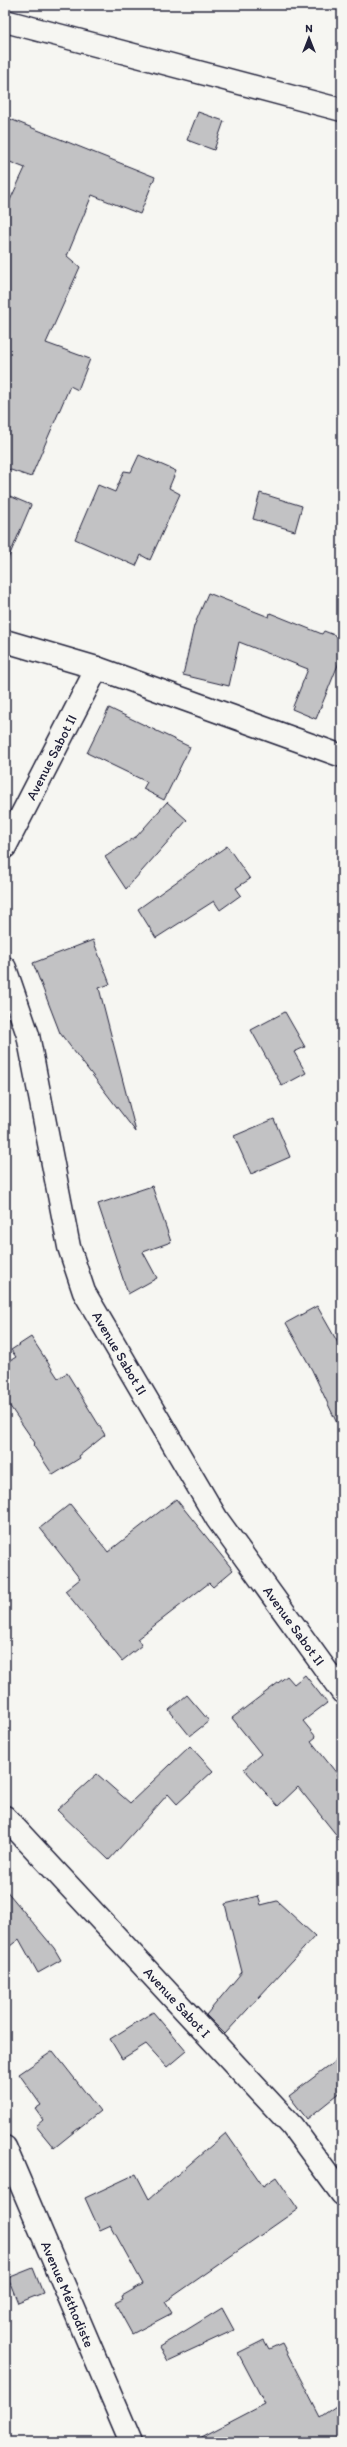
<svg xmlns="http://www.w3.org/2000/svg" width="347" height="2447" viewBox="0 0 347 2447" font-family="Itim,sans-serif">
  <rect width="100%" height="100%" fill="#f6f6f2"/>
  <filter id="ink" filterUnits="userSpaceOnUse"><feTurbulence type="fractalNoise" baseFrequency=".025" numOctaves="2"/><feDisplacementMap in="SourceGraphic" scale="8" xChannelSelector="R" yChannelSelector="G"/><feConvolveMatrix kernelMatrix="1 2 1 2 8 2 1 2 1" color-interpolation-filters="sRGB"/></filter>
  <g filter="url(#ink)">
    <!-- building -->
    <path fill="#c2c2c4" stroke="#22223b" d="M 198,112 L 224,121 L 214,150 L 187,140 Z
      M 5,117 L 155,177 L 140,214 L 92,195 L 67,256 L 80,267 L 46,343 L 90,359 L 78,390 L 70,386 L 31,477 L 5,468 L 5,211 L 25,168 L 5,160 Z
      M 139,455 L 176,471 L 169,488 L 180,494 L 150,560 L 141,555 L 136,566 L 75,539 L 98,485 L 115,492 L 124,471 L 131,472 Z
      M 260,493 L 302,506 L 295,531 L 253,519 Z
      M 5,494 L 31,505 L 5,566 Z
      M 208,593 L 269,617 L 270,613 L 322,634 L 324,631 L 342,638 L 342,655 L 316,719 L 292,709 L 308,669 L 239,642 L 229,686 L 183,675 L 194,626 Z
      M 109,708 L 190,747 L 164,800 L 143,789 L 147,782 L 87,753 Z
      M 167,802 L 187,820 L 126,889 L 105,857 L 137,836 Z
      M 227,846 L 250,879 L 236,888 L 241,895 L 220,910 L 214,901 L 156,938 L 138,909 Z
      M 93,940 L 110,984 L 99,988 L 136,1132 L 60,1033 L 33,963 Z
      M 285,1012 L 305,1047 L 294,1052 L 306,1073 L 282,1086 L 251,1030 Z
      M 274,1119 L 290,1157 L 251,1174 L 234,1136 Z
      M 152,1186 L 171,1242 L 143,1252 L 157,1278 L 128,1294 L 98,1204 Z
      M 317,1306 L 342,1350 L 342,1434 L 312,1370 L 286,1323 Z
      M 31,1337 L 58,1378 L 67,1373 L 105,1435 L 79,1456 L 80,1458 L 53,1475 L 33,1445 L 35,1443 L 5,1399 L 5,1364 L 16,1357 L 11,1350 Z
      M 176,1499 L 233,1570 L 213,1587 L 209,1583 L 137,1639 L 142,1645 L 122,1661 L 65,1591 L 80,1579 L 40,1528 L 70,1504 L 108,1552 Z
      M 305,1675 L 327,1703 L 303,1721 L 316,1737 L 311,1741 L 342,1780 L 342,1842 L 298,1787 L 278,1806 L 244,1769 L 261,1754 L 232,1718 L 287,1676 L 294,1684 Z
      M 187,1695 L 209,1721 L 190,1736 L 169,1710 Z
      M 190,1746 L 213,1771 L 177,1804 L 168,1794 L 109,1860 L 57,1810 L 97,1774 L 130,1803 Z
      M 5,1889 L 54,1948 L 61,1960 L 38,1973 L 19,1939 L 5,1950 Z
      M 258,1896 L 261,1905 L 277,1901 L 315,1936 L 225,2034 L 206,2015 L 242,1972 L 225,1904 Z
      M 153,2012 L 186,2051 L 167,2067 L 146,2044 L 122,2059 L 110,2039 Z
      M 53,2051 L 100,2111 L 54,2148 L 36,2126 L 43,2120 L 35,2109 L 41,2105 L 19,2074 Z
      M 342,2056 L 342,2091 L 307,2119 L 289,2096 Z
      M 226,2133 L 263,2186 L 276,2177 L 298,2209 L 165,2302 L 172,2313 L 132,2334 L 115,2303 L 123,2299 L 122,2296 L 143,2284 L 111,2226 L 100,2231 L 85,2198 L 136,2174 L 149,2199 Z
      M 33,2268 L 43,2293 L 18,2303 L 8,2278 Z
      M 222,2308 L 234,2330 L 167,2361 L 159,2347 Z
      M 264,2340 L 269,2349 L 282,2343 L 320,2417 L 342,2402 L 342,2442 L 192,2442 L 265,2404 L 238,2353 Z"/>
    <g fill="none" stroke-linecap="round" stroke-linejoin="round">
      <!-- minor casing -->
      <g stroke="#22223b" stroke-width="25">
        <g id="minor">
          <path d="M 5,21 L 342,110"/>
          <path d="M 5,641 L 97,668 L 342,756"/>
          <path id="s1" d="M 5,847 L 97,668"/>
          <path id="s2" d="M 5,968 L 28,1035 L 69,1247 L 84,1292 L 217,1519 L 342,1692"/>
          <path id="s3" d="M 5,1817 L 292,2126 L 342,2194"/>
          <path id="s4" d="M 5,2147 L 131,2442"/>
        </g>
      </g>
      <!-- minor -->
      <use href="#minor" stroke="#f6f6f2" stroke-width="22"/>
    </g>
  </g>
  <g text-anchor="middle" stroke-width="4" stroke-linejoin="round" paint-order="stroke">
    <!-- street labels -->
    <g font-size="14" fill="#22223b" stroke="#f6f6f2">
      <text dy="5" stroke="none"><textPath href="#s1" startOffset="101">Avenue Sabot II</textPath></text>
      <text dy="5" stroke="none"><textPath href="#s2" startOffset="405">Avenue Sabot II</textPath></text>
      <text dy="5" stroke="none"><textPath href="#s2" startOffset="729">Avenue Sabot II</textPath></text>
      <text dy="5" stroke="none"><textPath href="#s3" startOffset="253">Avenue Sabot I</textPath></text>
      <text dy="5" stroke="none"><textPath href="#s4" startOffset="160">Avenue Méthodiste</textPath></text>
    </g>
  </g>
  <!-- margin -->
  <rect width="347" height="2447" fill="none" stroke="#f6f6f2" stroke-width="20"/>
  <rect x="10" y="10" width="327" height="2427" fill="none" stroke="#22223b" stroke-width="1.5" filter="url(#ink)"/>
  <!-- north arrow -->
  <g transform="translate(309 38)" stroke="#f6f6f2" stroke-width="3" paint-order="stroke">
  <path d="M0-3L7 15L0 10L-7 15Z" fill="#22223b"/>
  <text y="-6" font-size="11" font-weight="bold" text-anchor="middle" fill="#22223b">N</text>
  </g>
</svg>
